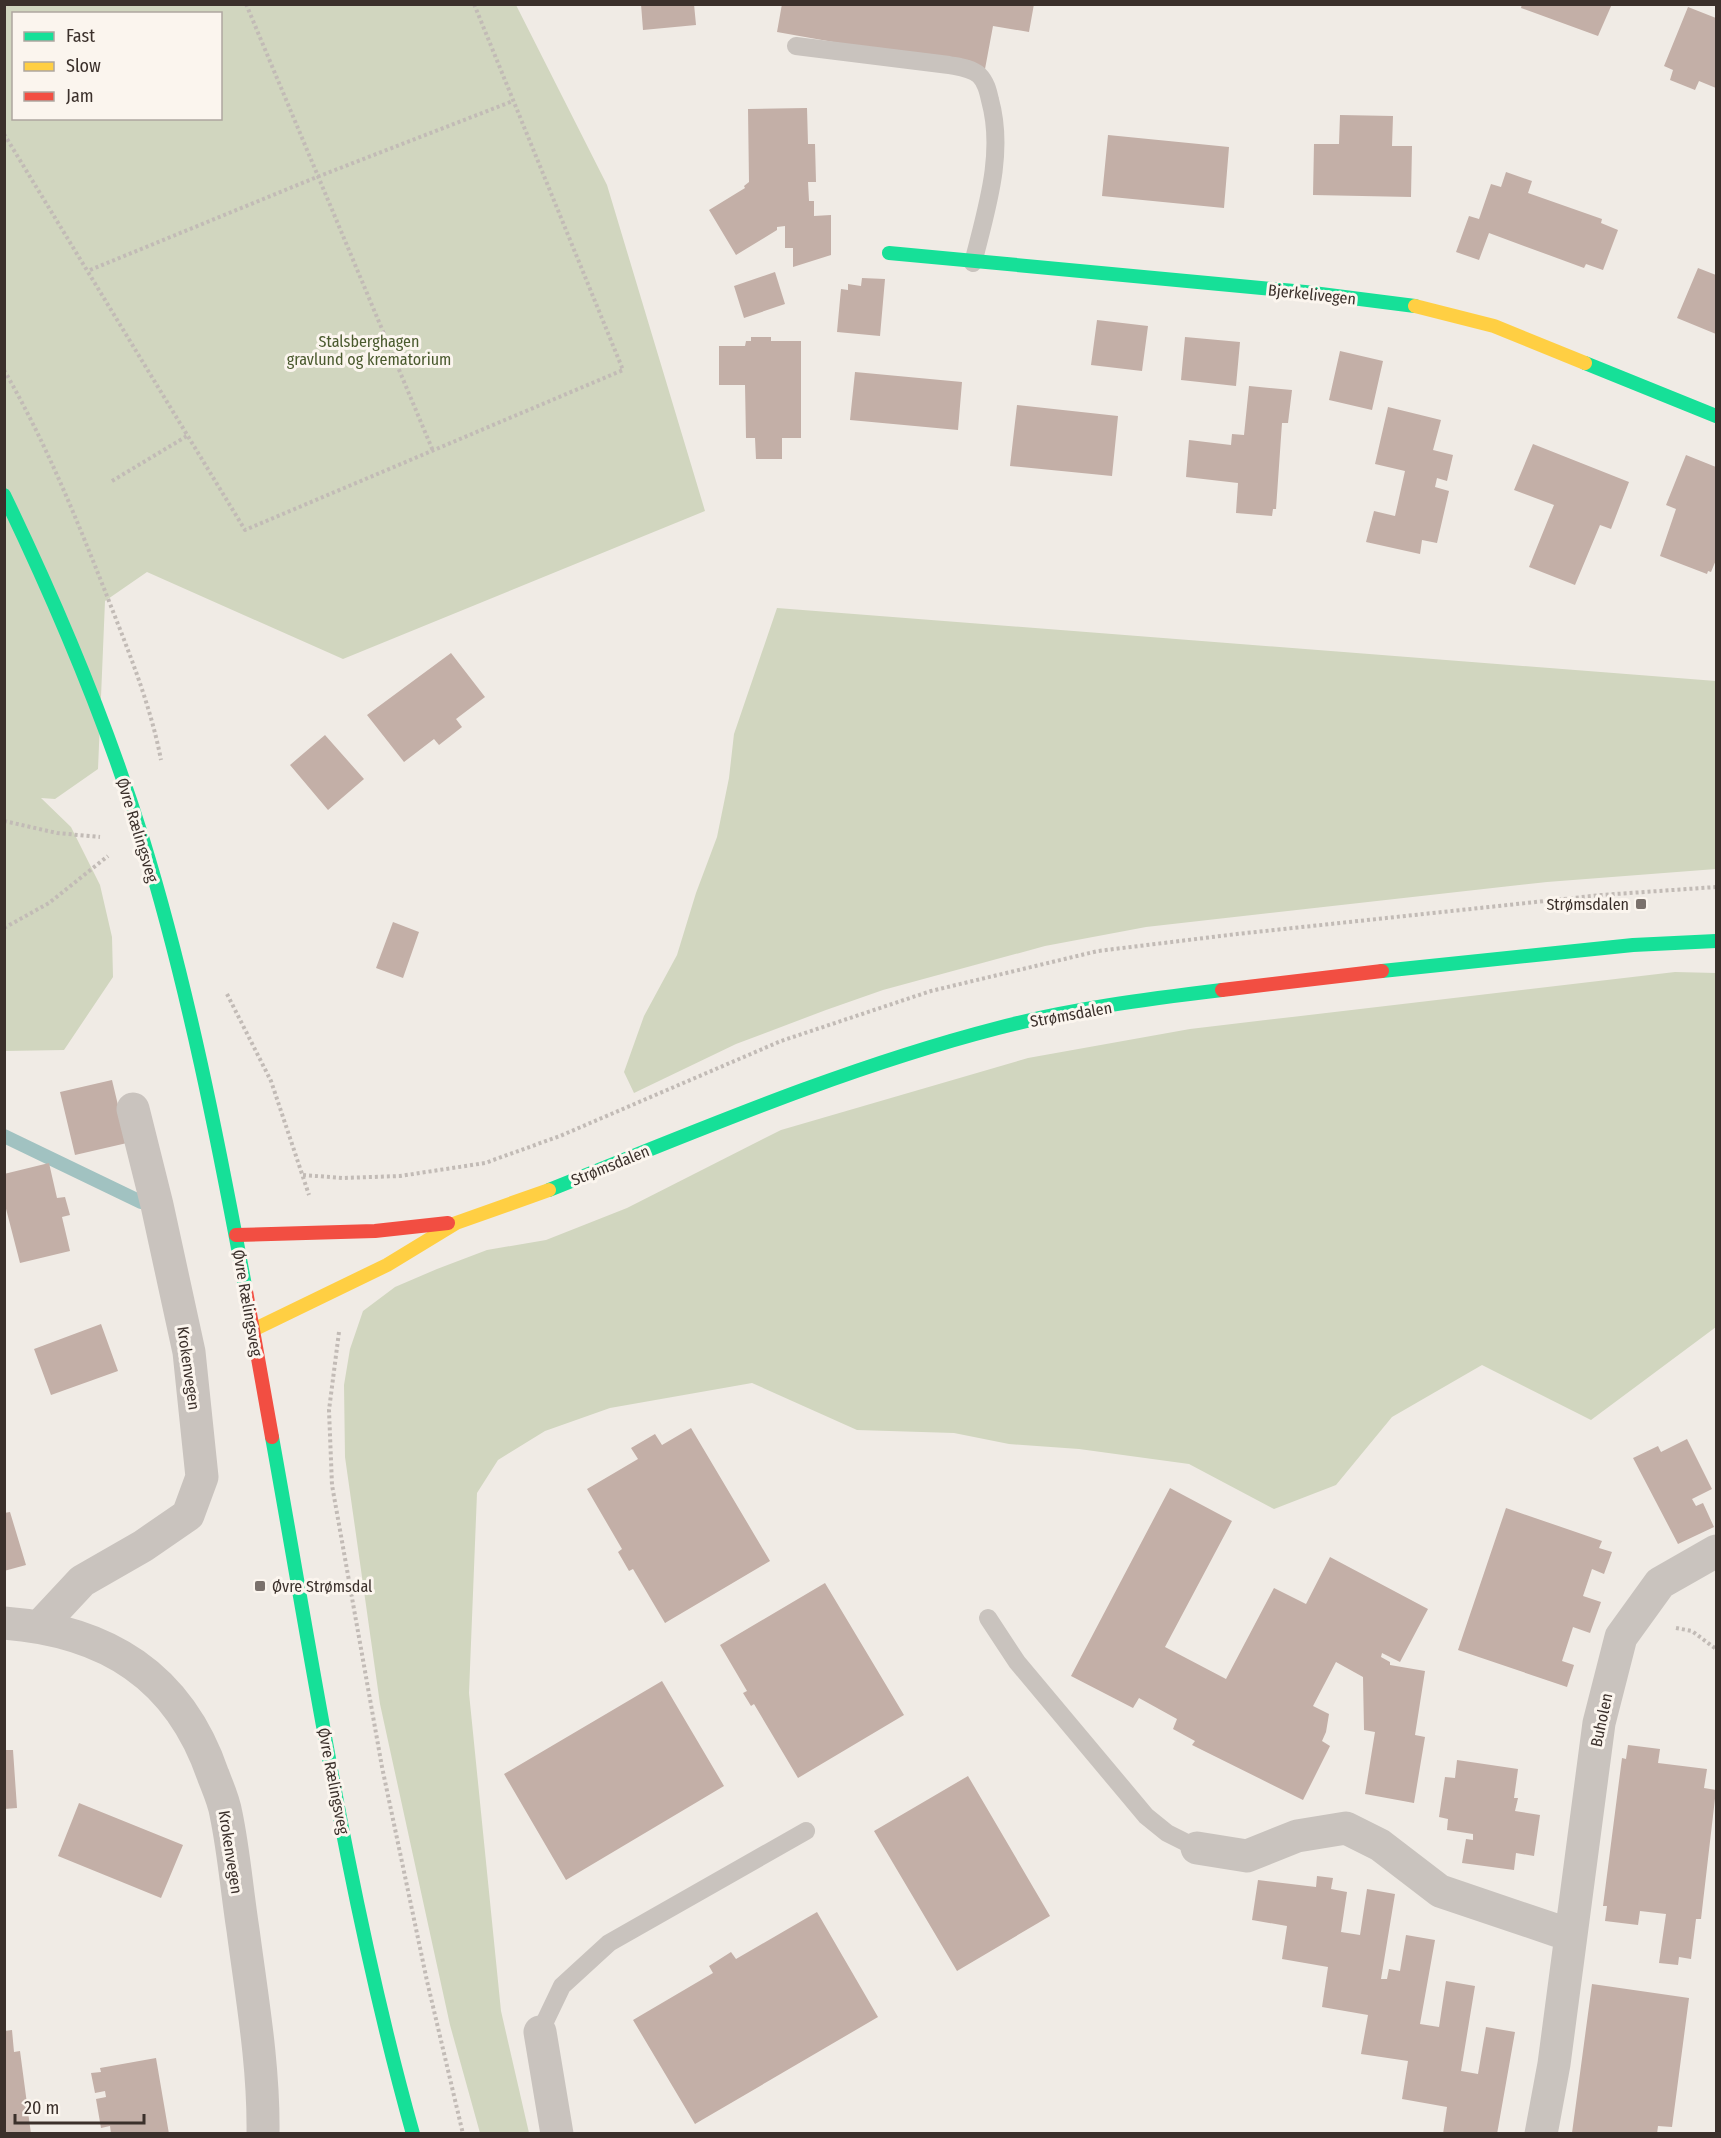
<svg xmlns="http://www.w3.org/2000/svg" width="1721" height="2138" viewBox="0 0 1721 2138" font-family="'Fira Sans Condensed',sans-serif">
  <rect width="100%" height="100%" fill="#f0ebe5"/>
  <!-- green -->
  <path fill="#d1d6bf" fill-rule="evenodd" d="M 4,5 L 516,5 L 607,185 L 705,511 L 343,659 L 147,572 L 105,601 L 98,769 L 55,799 L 41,798 L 71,827 L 100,885 L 112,937 L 113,977 L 64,1050 L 5,1051 ZM 14,14 L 220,14 L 220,118 L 14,118 Z
    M 777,608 L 1716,681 L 1716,869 L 1547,882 L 1146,927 L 1045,946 L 883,990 L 826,1010 L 736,1044 L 634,1093 L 624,1072 L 644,1016 L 677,955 L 696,893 L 717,837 L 729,778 L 734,734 Z
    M 1675,972 L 1716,973 L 1716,1327 L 1591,1420 L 1482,1365 L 1392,1417 L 1336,1485 L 1274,1509 L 1189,1464 L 1079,1449 L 1009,1444 L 954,1433 L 857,1430 L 752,1383 L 610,1408 L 545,1431 L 498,1460 L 477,1493 L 469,1693 L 501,2011 L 529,2133 L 480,2133 L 450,2025 L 380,1704 L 345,1457 L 344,1385 L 350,1349 L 363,1311 L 395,1287 L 437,1269 L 487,1250 L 546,1240 L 627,1208 L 781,1130 L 1028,1058 L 1190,1029 Z"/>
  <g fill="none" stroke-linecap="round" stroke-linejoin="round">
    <!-- stream -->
    <path stroke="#a1c2c1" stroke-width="14" d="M 4,1136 L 141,1202"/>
  </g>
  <!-- building -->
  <path fill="#c3afa7" d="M 641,4 L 694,4 L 696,25 L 643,30 Z
    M 782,4 L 1034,4 L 1029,32 L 993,26 L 985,69 L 777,32 Z
    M 1522,4 L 1612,4 L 1598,36 L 1521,8 Z
    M 1688,7 L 1716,18 L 1716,88 L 1699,81 L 1695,90 L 1670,80 L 1673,70 L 1664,66 Z
    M 807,108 L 808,144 L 815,144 L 816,182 L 808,182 L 809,201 L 814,201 L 814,216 L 831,215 L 831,255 L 793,267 L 793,248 L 785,248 L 785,226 L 777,227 L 777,230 L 736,255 L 709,210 L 745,188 L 744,186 L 749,182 L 748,109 Z
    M 1340,115 L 1393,116 L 1392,146 L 1412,146 L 1411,197 L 1313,195 L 1314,144 L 1339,144 Z
    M 1108,135 L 1229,147 L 1224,208 L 1102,196 Z
    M 1506,172 L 1532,181 L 1528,193 L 1602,219 L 1601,223 L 1618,230 L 1603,270 L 1586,264 L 1584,268 L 1489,233 L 1479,260 L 1456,252 L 1469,216 L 1479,219 L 1491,184 L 1501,187 Z
    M 1698,268 L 1716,275 L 1716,334 L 1677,318 Z
    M 775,272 L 785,304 L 744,318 L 734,286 Z
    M 862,278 L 885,279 L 880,336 L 837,332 L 841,289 L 848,290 L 848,284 L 861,286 Z
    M 1097,320 L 1148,326 L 1142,371 L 1091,365 Z
    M 751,337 L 771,337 L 771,341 L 801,341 L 801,438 L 782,438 L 782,459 L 756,459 L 755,438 L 746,438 L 745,385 L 719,385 L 719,346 L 745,346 L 746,341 L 751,341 Z
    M 1185,337 L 1240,342 L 1236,386 L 1181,380 Z
    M 1340,351 L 1383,361 L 1372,410 L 1329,400 Z
    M 855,372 L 962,382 L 958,430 L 850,420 Z
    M 1249,386 L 1292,390 L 1288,423 L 1282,423 L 1276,509 L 1273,509 L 1272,516 L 1236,513 L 1238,483 L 1186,477 L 1189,440 L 1231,445 L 1232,434 L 1244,435 Z
    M 1017,405 L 1118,416 L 1112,476 L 1010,466 Z
    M 1388,407 L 1441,420 L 1433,450 L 1453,455 L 1447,481 L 1437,478 L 1435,487 L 1449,491 L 1437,543 L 1422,540 L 1420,554 L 1366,542 L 1374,511 L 1395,516 L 1405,471 L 1375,464 Z
    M 1533,444 L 1629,482 L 1611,529 L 1600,525 L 1575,585 L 1529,567 L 1554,505 L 1514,490 Z
    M 1686,455 L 1716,467 L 1716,560 L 1711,572 L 1708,571 L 1707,574 L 1660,556 L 1676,509 L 1666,505 Z
    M 451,653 L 485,697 L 456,719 L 462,727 L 439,745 L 434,739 L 404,762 L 367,715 Z
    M 325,735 L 364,779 L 328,810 L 290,765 Z
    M 393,922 L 419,932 L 403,978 L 376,968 Z
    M 112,1080 L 127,1143 L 75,1155 L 60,1092 Z
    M 49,1163 L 57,1198 L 65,1197 L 70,1215 L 62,1217 L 70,1251 L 20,1263 L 4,1201 L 4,1174 Z
    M 101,1324 L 118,1371 L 51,1395 L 34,1349 Z
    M 691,1428 L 770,1561 L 665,1623 L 633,1569 L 629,1571 L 618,1552 L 622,1549 L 587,1489 L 638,1459 L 631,1448 L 655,1434 L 662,1445 Z
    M 1687,1439 L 1712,1489 L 1692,1499 L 1696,1506 L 1703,1503 L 1714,1527 L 1678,1544 L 1633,1458 L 1658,1446 L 1661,1452 Z
    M 1170,1488 L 1232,1521 L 1165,1647 L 1226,1679 L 1274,1588 L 1306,1604 L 1330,1557 L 1428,1609 L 1400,1662 L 1382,1653 L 1381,1657 L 1390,1662 L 1390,1665 L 1425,1671 L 1415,1735 L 1425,1737 L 1414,1803 L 1365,1794 L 1375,1732 L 1364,1730 L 1363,1677 L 1336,1662 L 1313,1706 L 1329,1714 L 1326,1732 L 1322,1741 L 1330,1746 L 1303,1800 L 1192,1745 L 1195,1741 L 1173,1729 L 1177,1719 L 1139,1698 L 1133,1708 L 1071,1676 Z
    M 1506,1508 L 1602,1541 L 1599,1548 L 1612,1552 L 1604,1574 L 1592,1569 L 1583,1596 L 1601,1602 L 1590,1633 L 1573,1627 L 1562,1661 L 1574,1665 L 1567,1687 L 1458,1650 Z
    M 10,1512 L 26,1565 L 4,1571 L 4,1513 Z
    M 825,1583 L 904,1715 L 798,1778 L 754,1704 L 751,1706 L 743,1693 L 747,1691 L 720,1645 Z
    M 662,1681 L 724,1786 L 566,1880 L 504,1774 Z
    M 1628,1745 L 1660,1749 L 1658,1763 L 1707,1769 L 1704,1788 L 1716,1790 L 1701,1919 L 1696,1919 L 1691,1959 L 1679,1957 L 1678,1965 L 1659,1963 L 1666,1914 L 1640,1911 L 1638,1925 L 1605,1921 L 1607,1906 L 1603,1906 L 1622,1758 L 1626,1759 Z
    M 4,1750 L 13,1750 L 17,1808 L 4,1809 Z
    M 1457,1760 L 1518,1769 L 1514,1798 L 1518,1798 L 1515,1811 L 1540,1815 L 1534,1856 L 1516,1853 L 1514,1870 L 1462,1863 L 1466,1839 L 1473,1840 L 1473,1834 L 1447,1830 L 1448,1819 L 1439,1817 L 1445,1777 L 1455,1778 Z
    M 968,1776 L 1050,1916 L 957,1971 L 874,1831 Z
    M 79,1803 L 183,1845 L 161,1898 L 58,1856 Z
    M 1317,1876 L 1333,1878 L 1331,1889 L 1347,1892 L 1341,1932 L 1360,1935 L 1367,1889 L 1395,1894 L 1381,1979 L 1387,1979 L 1389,1969 L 1400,1971 L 1406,1935 L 1435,1940 L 1420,2024 L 1439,2027 L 1446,1981 L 1475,1986 L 1461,2071 L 1478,2074 L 1486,2027 L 1515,2032 L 1497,2134 L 1443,2134 L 1447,2107 L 1402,2099 L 1408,2061 L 1361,2054 L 1368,2015 L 1322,2007 L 1328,1967 L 1282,1959 L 1287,1926 L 1252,1920 L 1258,1880 L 1316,1887 Z
    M 817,1912 L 878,2017 L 695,2124 L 633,2020 L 713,1973 L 709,1966 L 731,1952 L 736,1959 Z
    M 1592,1984 L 1689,1998 L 1672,2127 L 1658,2126 L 1657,2134 L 1572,2133 Z
    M 12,2030 L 14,2052 L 20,2051 L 31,2134 L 4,2134 L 4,2031 Z
    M 156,2058 L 169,2134 L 111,2134 L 110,2126 L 101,2128 L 96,2099 L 106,2097 L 105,2091 L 95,2093 L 91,2073 L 101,2072 L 100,2068 Z"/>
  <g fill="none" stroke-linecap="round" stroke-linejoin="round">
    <!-- path -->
    <path stroke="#c2bbb6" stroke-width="4" stroke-dasharray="3 3" stroke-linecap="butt" d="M 246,4 L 433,451
      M 4,134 L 245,530 L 623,370 L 474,4
      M 90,270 L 317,177 L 513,101
      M 4,370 C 45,441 75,515 105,591 C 126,645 150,702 161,760
      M 112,481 L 187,436
      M 4,821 L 57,833 L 100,837
      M 4,928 L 49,903 L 108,856
      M 227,994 L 271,1081 L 309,1195
      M 303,1175 L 343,1178 L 400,1176 L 485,1163 L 560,1136 L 781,1041 L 931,991 L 1098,951 L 1237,934 L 1601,895 L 1716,887
      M 339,1332 L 329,1410 L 332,1485 L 382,1767 L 427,1981 L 463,2134
      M 1676,1628 L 1692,1631 L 1716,1649"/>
    <!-- lane -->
    <path stroke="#c9c3be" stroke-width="18" d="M 796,46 L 949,65 C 959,67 971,68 979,75 C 986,82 988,91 990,100 C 1005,154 986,210 973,263
      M 988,1618 L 1017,1662 L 1146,1816 L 1167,1833 L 1197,1848
      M 540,2032 L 562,1986 L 609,1943 L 806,1831"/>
    <!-- street -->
    <path stroke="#c9c3be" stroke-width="33" d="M 4,1623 C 107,1631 179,1676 213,1775 C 218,1788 224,1801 226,1814 C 234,1852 237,1892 243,1930 C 252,1998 264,2066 263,2134
      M 40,1626 L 82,1581 L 143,1546 L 188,1515 L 202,1477 L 189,1352 L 157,1205 L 133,1109
      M 1197,1848 L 1247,1856 L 1297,1836 L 1346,1828 L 1380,1845 L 1440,1891 L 1570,1935
      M 540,2032 L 557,2134
      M 1541,2134 L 1554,2064 L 1599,1723 L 1621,1637 L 1660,1583 L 1716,1551"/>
    <!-- fast -->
    <path stroke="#16e098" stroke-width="14" d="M 889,253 L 1305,292 L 1415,306
      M 1585,363 L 1716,416
      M 4,495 C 58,607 106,721 143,840 C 188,987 218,1140 246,1291
      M 1382,971 L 1633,945 L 1716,941
      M 549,1190 C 697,1131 843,1068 998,1028 C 1070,1009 1147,999 1222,990
      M 272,1437 C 314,1670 349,1906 413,2134"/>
    <!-- slow -->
    <path stroke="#ffcf43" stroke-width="14" d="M 1415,306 L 1494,326 L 1585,363
      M 253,1330 L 387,1265 L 456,1223 L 549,1190"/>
    <!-- jam -->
    <path stroke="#f24e42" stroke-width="14" d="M 1222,990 L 1382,971
      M 236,1235 L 375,1231 L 448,1223
      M 246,1291 L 272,1437"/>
  </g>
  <!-- markers -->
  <g fill="#7a716c" stroke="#fbf5ee" stroke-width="2">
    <rect x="1635" y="898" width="12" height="12" rx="3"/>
    <rect x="254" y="1580" width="12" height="12" rx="3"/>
  </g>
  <g text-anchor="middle" stroke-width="6" stroke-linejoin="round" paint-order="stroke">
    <!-- street labels -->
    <g font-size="16" fill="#3b302b" stroke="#fbf5ee">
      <text transform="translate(1312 294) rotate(6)" y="6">Bjerkelivegen</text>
      <text transform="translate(138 830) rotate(73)" y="6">Øvre Rælingsveg</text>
      <text transform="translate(1071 1014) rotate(-10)" y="6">Strømsdalen</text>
      <text transform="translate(610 1165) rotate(-22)" y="6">Strømsdalen</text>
      <text transform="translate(248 1303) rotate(80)" y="6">Øvre Rælingsveg</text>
      <text transform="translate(189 1368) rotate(82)" y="6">Krokenvegen</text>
      <text transform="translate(1601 1720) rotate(-78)" y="6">Buholen</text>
      <text transform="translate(334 1781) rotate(79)" y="6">Øvre Rælingsveg</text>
      <text transform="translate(231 1852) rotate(81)" y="6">Krokenvegen</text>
    </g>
    <!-- park labels -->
    <g font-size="16" fill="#4a5a2e" stroke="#fbf5ee">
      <text x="369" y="347">Stalsberghagen<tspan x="369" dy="18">gravlund og krematorium</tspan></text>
    </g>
    <!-- poi labels -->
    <g font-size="16" fill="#3b302b" stroke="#fbf5ee" text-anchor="end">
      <text x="1629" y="910">Strømsdalen</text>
      <text x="272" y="1592" text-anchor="start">Øvre Strømsdal</text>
    </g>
  </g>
  <!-- border -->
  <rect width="1721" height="2138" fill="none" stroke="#3b302b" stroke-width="12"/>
  <!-- legend -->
  <rect x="12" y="12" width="210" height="108" fill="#fbf5ee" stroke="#aea6a0" stroke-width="1.5"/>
  <rect x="24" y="32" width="30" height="9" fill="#16e098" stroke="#aea6a0" stroke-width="1.5"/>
  <text x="66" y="42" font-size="18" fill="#3b302b">Fast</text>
  <rect x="24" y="62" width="30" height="9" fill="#ffcf43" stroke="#aea6a0" stroke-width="1.5"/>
  <text x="66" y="72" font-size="18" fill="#3b302b">Slow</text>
  <rect x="24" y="92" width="30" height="9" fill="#f24e42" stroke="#aea6a0" stroke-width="1.5"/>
  <text x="66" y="102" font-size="18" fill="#3b302b">Jam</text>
  <!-- scale -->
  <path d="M15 2114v9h129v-9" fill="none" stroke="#3b302b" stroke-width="3"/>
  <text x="24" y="2114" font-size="18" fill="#3b302b" stroke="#fbf5ee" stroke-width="4.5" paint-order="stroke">20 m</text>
</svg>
